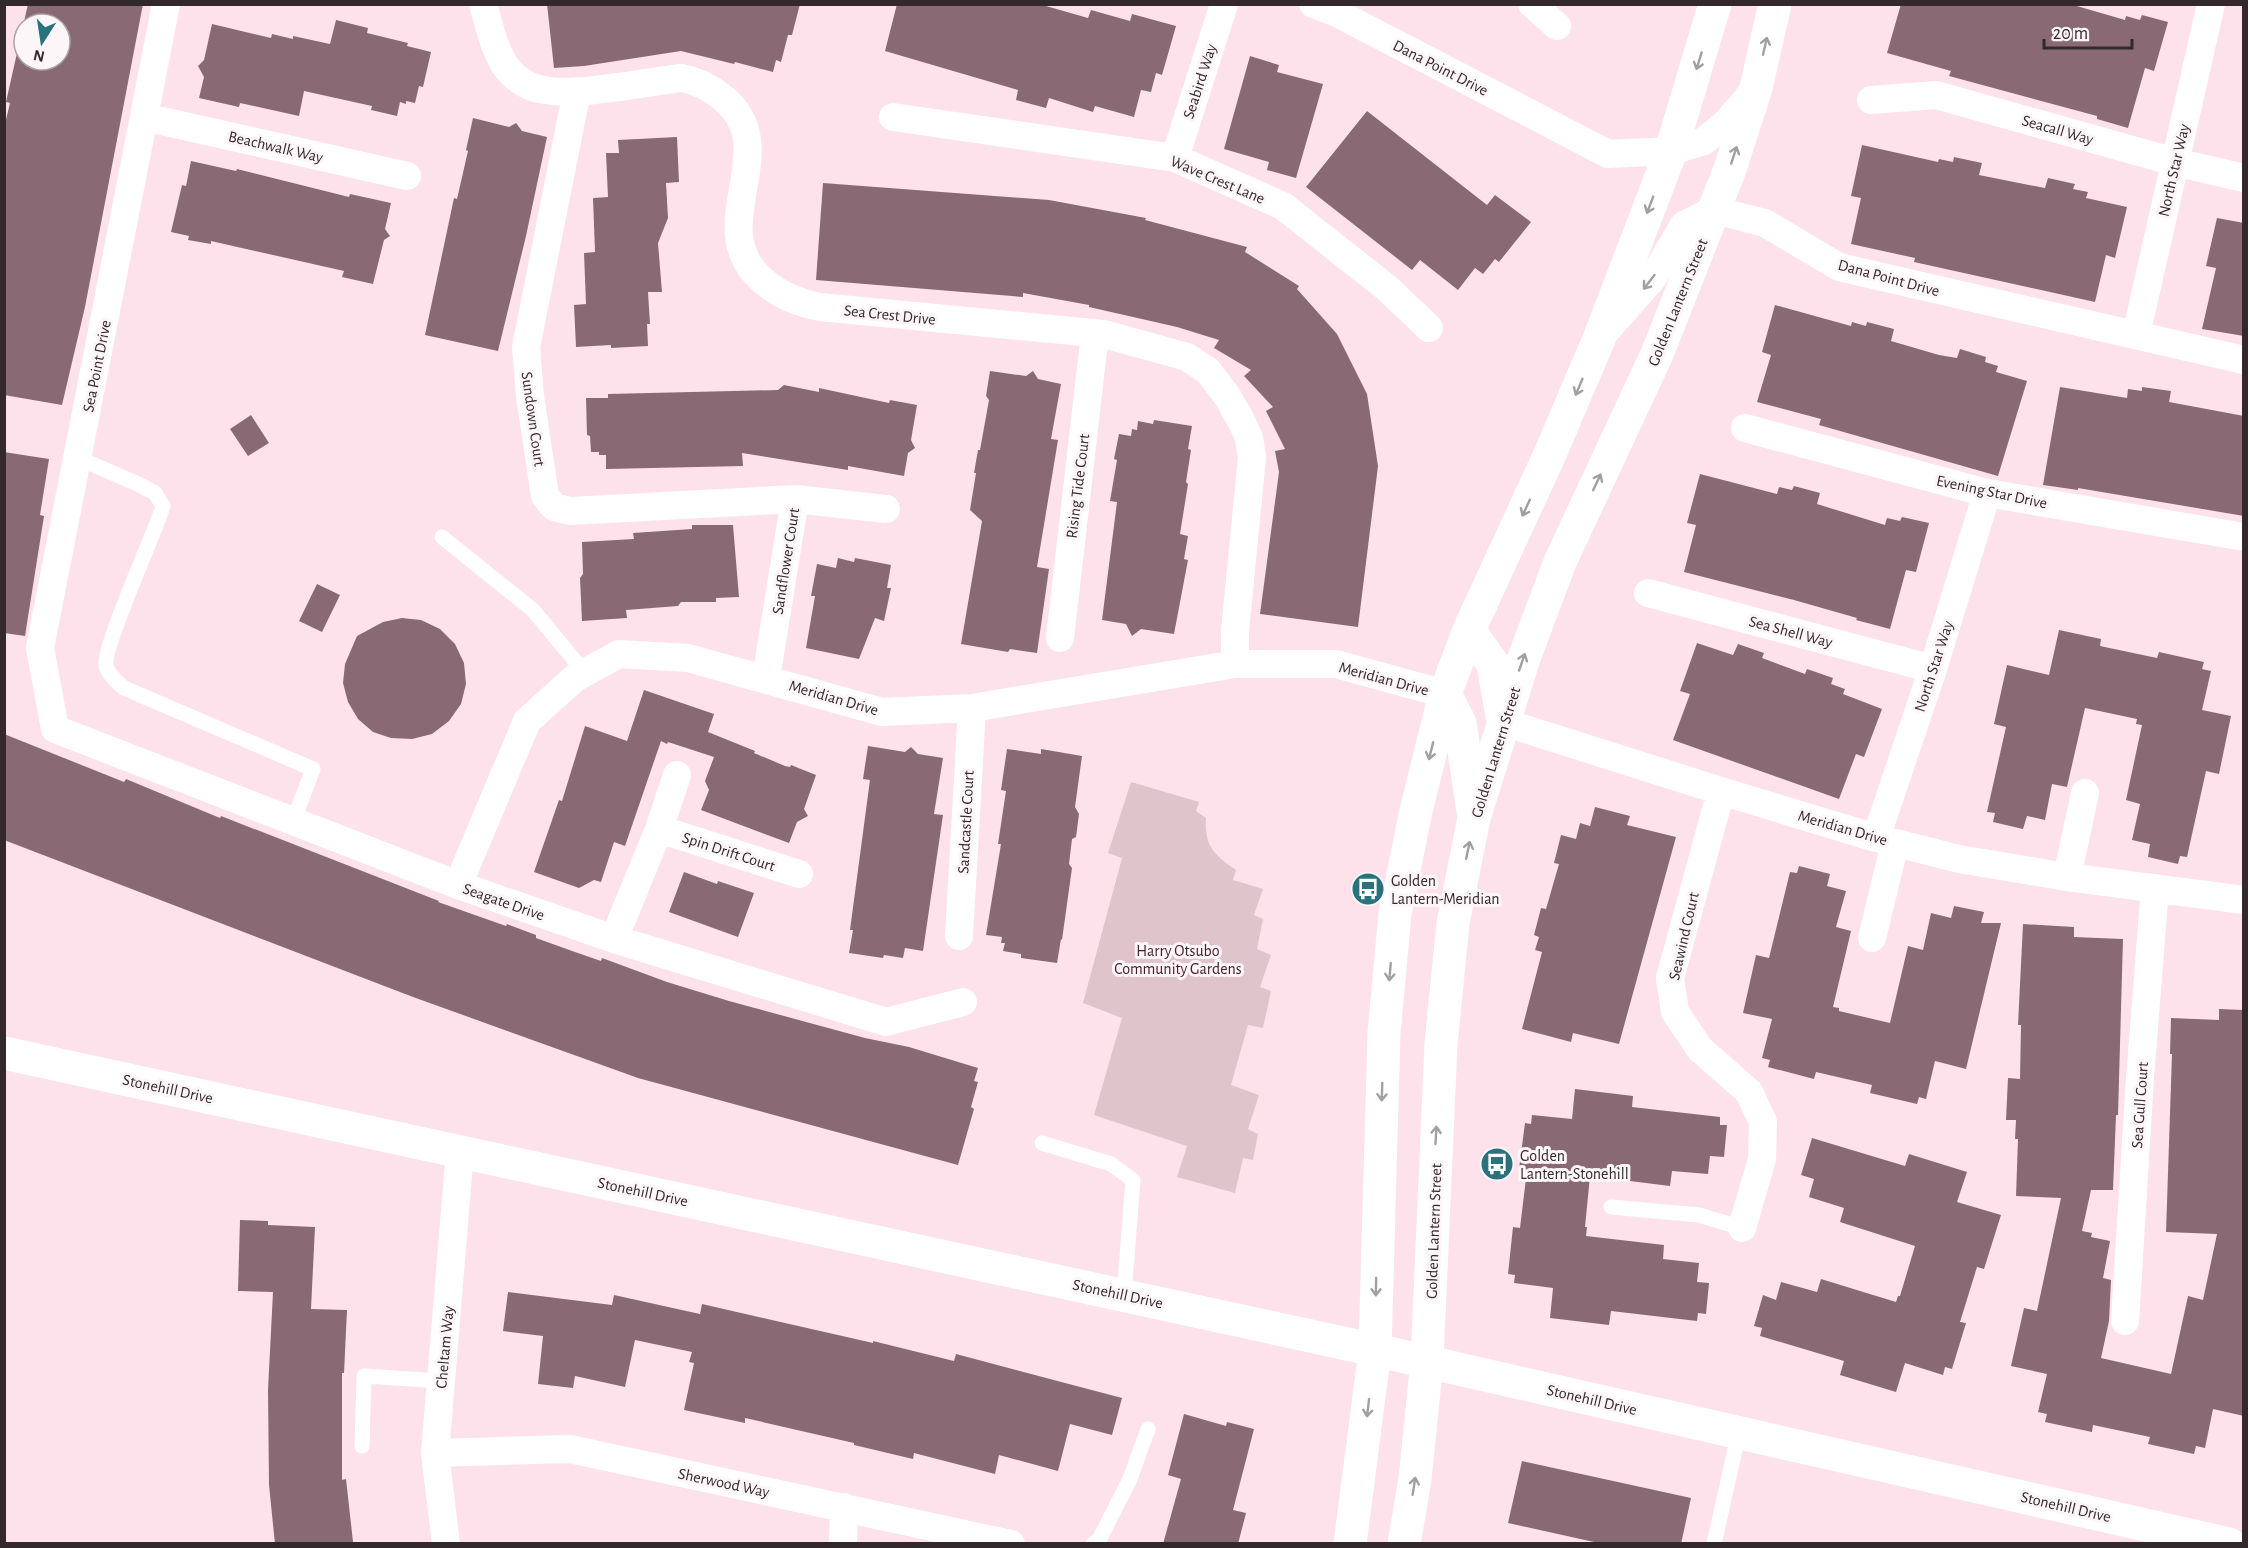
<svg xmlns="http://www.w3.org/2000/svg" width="2248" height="1548" viewBox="0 0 2248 1548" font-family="'Alegreya Sans',sans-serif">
  <rect width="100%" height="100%" fill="#fee2eb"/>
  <!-- green -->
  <path fill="#e0c4cc" d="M 1131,782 L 1199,802 L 1196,811 L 1206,818 C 1204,846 1214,855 1236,870 L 1233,880 L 1263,889 L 1254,915 L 1263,919 L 1257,949 L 1271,955 L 1260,987 L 1271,991 L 1263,1028 L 1248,1025 L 1231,1085 L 1259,1095 L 1248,1129 L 1258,1134 L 1253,1160 L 1243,1158 L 1235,1193 L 1177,1177 L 1187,1146 L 1094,1115 L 1122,1018 L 1083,1003 L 1122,858 L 1108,853 Z"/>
  <!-- building -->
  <path fill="#896a74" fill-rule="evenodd" d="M 28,4 L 143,4 L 85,307 L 62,405 L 4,395 L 4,128 L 10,103 L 6,102 ZM 24,24 L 60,24 L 60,60 L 24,60 Z
    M 547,4 L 800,4 L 792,35 L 788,35 L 781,62 L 776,60 L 773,72 L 735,62 L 734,64 L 681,51 L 584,66 L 554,68 Z
    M 897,4 L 1039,4 L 1088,18 L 1091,10 L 1130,21 L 1132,14 L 1176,26 L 1162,75 L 1156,73 L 1151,92 L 1141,90 L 1134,117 L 1095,106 L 1093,112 L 1049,98 L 1046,108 L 1016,100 L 1018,90 L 885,51 Z
    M 1901,4 L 2070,4 L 2125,20 L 2126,16 L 2140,20 L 2142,15 L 2168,22 L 2154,71 L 2145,68 L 2128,128 L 2097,119 L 2097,116 L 1949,76 L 1951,71 L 1887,53 Z
    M 336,20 L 368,28 L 367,33 L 408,43 L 407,46 L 431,52 L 423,87 L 419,86 L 415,103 L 406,101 L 406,104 L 400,102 L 397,116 L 371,110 L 372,106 L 304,91 L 299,116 L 240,103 L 239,107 L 199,98 L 204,77 L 198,66 L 204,60 L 212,24 L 271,38 L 272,34 L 293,39 L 293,36 L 330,44 Z
    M 1250,56 L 1279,65 L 1277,72 L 1323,84 L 1296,178 L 1267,170 L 1269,162 L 1224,149 Z
    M 1367,111 L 1487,205 L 1495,195 L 1531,222 L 1499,262 L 1495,259 L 1483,274 L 1475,268 L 1458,290 L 1420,260 L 1412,270 L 1306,187 Z
    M 473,118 L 509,127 L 516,123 L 522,131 L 547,137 L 526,236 L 498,351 L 425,335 L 454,198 L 457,199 L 468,151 L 466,150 Z
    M 677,137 L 679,182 L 666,183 L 668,218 L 658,243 L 662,292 L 648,292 L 650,324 L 647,324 L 648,346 L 611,348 L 611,345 L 576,347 L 574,305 L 586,304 L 584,253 L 595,252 L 593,198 L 608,197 L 606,153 L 619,153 L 618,140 Z
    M 1862,145 L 1938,162 L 1939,159 L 1953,162 L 1954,157 L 1982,163 L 1979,175 L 2029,185 L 2045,188 L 2048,178 L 2075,184 L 2073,189 L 2088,192 L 2086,198 L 2127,207 L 2115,258 L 2106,255 L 2095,302 L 1914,262 L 1915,258 L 1851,244 L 1861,198 L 1851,196 Z
    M 191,161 L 236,171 L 237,169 L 349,197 L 350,194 L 391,203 L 385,229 L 390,236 L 384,240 L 373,284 L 342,277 L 344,271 L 211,241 L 211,244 L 188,240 L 189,236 L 171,232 L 182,185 L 186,186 Z
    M 823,183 L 1049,200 L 1146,218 L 1145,220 L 1247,247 L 1245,252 L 1299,286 L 1297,289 L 1337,334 L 1367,394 L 1378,466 L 1358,627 L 1260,614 L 1279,472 L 1275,451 L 1285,449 L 1266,411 L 1273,407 L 1244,376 L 1251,370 L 1214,348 L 1219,340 L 1177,327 L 1089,307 L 1089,305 L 1023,293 L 1023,297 L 816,280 Z
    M 2217,218 L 2244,223 L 2244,336 L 2202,329 L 2216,268 L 2206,266 Z
    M 1775,305 L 1851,326 L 1852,322 L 1866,326 L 1867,322 L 1894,329 L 1891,341 L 1939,355 L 1957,358 L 1960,349 L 1986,357 L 1985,362 L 1998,366 L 1996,372 L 2027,381 L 1998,476 L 1819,425 L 1821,419 L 1757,402 L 1771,355 L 1762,352 Z
    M 990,371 L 1026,376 L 1033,371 L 1038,379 L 1061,384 L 1051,439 L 1058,440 L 1037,567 L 1049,569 L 1037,653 L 1010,649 L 1008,652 L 961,644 L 982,521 L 970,510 L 976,473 L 974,473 L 978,450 L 980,450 L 989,400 L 986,396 Z
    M 784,385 L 819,392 L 819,388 L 889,403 L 890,400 L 917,405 L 911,440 L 915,448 L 908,453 L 904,476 L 848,466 L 848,470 L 742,453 L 743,466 L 606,469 L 606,455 L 599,455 L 599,452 L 591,452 L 590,436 L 587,435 L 586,398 L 608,398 L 608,394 L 778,390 Z
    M 2060,387 L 2127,398 L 2128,389 L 2142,391 L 2142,387 L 2171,391 L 2169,402 L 2244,416 L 2244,516 L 2078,488 L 2078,490 L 2043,485 Z
    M 251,415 L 269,443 L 248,456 L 230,429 Z
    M 1154,420 L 1192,426 L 1188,449 L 1191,450 L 1186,482 L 1188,484 L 1180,534 L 1188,536 L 1184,559 L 1188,560 L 1174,634 L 1141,629 L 1132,636 L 1126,624 L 1102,620 L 1117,502 L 1110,501 L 1117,460 L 1114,459 L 1119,434 L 1131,436 L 1132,429 L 1137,430 L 1138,421 L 1153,424 Z
    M 4,452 L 49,459 L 40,515 L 44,516 L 25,636 L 4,633 Z
    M 1700,474 L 1777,494 L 1779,487 L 1792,490 L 1794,486 L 1820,493 L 1817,504 L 1885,525 L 1887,518 L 1900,521 L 1902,517 L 1929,523 L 1916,572 L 1906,570 L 1890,629 L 1856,620 L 1857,618 L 1794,600 L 1684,572 L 1696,525 L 1687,523 Z
    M 692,525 L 733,525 L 739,597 L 716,598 L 716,602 L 681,602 L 678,606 L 626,610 L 627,618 L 582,621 L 580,578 L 583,574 L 582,542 L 634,539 L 633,533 L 692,529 Z
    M 838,558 L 854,562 L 855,558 L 891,565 L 887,588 L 891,588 L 884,621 L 875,618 L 859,659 L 806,648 L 815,596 L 811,596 L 817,564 L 836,568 Z
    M 317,584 L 340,595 L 322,632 L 299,621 Z
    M 402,618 L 421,620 L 440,629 L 455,644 L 464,663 L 466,684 L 461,704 L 449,721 L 432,734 L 412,739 L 391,738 L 373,732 L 358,719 L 348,702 L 343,683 L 345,664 L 357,636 L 383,622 Z
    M 2059,630 L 2101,639 L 2100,646 L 2157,658 L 2159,652 L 2204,662 L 2202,669 L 2211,671 L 2202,710 L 2231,716 L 2219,774 L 2206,771 L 2187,857 L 2180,856 L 2178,864 L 2148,857 L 2150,844 L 2132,840 L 2140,804 L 2126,800 L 2142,725 L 2136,724 L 2137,719 L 2085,708 L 2067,787 L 2052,784 L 2045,820 L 2027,816 L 2023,829 L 1993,822 L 1995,813 L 1987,812 L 2006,727 L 1994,724 L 2007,665 L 2049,675 Z
    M 1697,643 L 1733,655 L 1738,644 L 1764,653 L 1762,658 L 1805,674 L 1807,669 L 1833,678 L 1831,684 L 1845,689 L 1843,694 L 1882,709 L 1864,757 L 1856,754 L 1839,799 L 1673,740 L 1690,694 L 1680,691 Z
    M 644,690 L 714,714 L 708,732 L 755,751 L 754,753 L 785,766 L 790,767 L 791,765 L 816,775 L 804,809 L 808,816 L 797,822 L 789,843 L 701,810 L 709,790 L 705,781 L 714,757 L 668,742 L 667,744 L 661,741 L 625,846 L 614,842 L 601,882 L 594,880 L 579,888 L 534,872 L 559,800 L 562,801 L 585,726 L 627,741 Z
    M 4,734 L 124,782 L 126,779 L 220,818 L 221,816 L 439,901 L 438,902 L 506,926 L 507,924 L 536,935 L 536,938 L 575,952 L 601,961 L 602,958 L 667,982 L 729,1001 L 865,1038 L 909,1047 L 978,1068 L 974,1081 L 978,1082 L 971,1107 L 974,1109 L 958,1165 L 638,1078 L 413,997 L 4,840 Z
    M 868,746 L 905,752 L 911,747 L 918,754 L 943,758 L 934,814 L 943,815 L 923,951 L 905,948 L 903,958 L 884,955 L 883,958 L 849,953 L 853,930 L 850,930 L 870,780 L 863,779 Z
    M 1007,749 L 1041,754 L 1041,749 L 1082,756 L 1075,807 L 1079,814 L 1076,837 L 1072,839 L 1069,864 L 1072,868 L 1062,940 L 1061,939 L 1057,963 L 1021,958 L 1021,954 L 1003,951 L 1005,943 L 1001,943 L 1002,937 L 986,935 L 1001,844 L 998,844 L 1006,791 L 1001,790 Z
    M 1595,807 L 1630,816 L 1627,825 L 1676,837 L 1619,1044 L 1573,1033 L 1571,1042 L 1522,1029 L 1542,952 L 1535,950 L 1539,937 L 1534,935 L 1541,908 L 1546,909 L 1559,864 L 1554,863 L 1561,835 L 1576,839 L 1580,823 L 1590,826 Z
    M 1799,866 L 1830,874 L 1827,886 L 1846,891 L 1836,927 L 1851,931 L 1833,1007 L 1839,1008 L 1839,1011 L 1890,1023 L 1908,946 L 1923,950 L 1931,913 L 1951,918 L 1954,906 L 1984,912 L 1981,923 L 2001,923 L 1966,1069 L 1935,1061 L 1926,1099 L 1919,1097 L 1917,1104 L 1870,1093 L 1872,1085 L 1816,1072 L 1814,1079 L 1768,1067 L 1770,1060 L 1762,1058 L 1772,1019 L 1743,1013 L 1756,955 L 1769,958 L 1790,872 L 1797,873 Z
    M 684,872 L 717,884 L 718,881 L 754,893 L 738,937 L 669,912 Z
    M 2023,924 L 2074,927 L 2074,937 L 2123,939 L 2118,1115 L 2116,1115 L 2113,1190 L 2091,1190 L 2082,1231 L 2092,1233 L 2091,1237 L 2110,1241 L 2103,1278 L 2111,1280 L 2109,1321 L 2101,1358 L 2171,1374 L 2188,1296 L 2203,1300 L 2217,1234 L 2166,1232 L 2172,1054 L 2170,1054 L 2171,1018 L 2219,1020 L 2219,1009 L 2244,1010 L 2244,1416 L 2213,1409 L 2205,1448 L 2196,1446 L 2194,1454 L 2148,1444 L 2150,1437 L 2093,1425 L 2092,1432 L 2045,1422 L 2047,1414 L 2038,1412 L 2047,1374 L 2011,1366 L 2024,1308 L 2037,1311 L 2061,1198 L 2016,1196 L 2018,1139 L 2015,1139 L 2016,1120 L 2006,1120 L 2008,1078 L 2020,1079 L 2021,1025 L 2018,1025 Z
    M 1575,1089 L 1633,1096 L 1632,1107 L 1720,1117 L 1720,1125 L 1727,1125 L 1724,1157 L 1710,1156 L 1708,1174 L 1672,1171 L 1670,1186 L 1590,1176 L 1585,1227 L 1587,1227 L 1586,1236 L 1664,1245 L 1663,1259 L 1699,1263 L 1697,1282 L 1709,1283 L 1706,1314 L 1698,1313 L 1697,1321 L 1611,1311 L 1609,1325 L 1550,1318 L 1553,1288 L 1514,1283 L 1515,1275 L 1508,1274 L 1513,1227 L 1520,1228 L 1527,1170 L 1519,1169 L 1525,1123 L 1531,1124 L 1532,1115 L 1572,1119 Z
    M 1812,1138 L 1905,1166 L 1909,1154 L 1967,1172 L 1957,1202 L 2001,1215 L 1984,1269 L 1977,1267 L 1960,1322 L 1966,1323 L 1952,1369 L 1945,1367 L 1943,1375 L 1905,1363 L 1896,1392 L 1840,1375 L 1844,1361 L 1760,1336 L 1762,1328 L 1754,1326 L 1763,1295 L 1776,1300 L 1781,1282 L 1817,1292 L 1821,1279 L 1896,1302 L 1898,1296 L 1900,1296 L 1915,1246 L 1840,1222 L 1844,1208 L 1809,1197 L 1814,1179 L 1801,1175 Z
    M 240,1220 L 268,1221 L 268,1225 L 315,1227 L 311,1309 L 347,1310 L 344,1373 L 342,1373 L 342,1480 L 346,1479 L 353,1542 L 275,1544 L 269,1485 L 268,1390 L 273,1292 L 238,1291 Z
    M 508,1292 L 612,1305 L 614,1295 L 700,1314 L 702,1304 L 873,1343 L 873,1341 L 954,1361 L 956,1354 L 1122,1398 L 1112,1435 L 1070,1424 L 1058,1471 L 999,1455 L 995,1474 L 914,1453 L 913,1459 L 854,1445 L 854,1443 L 745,1418 L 745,1423 L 684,1410 L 694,1363 L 689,1362 L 692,1352 L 635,1340 L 625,1387 L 575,1376 L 573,1388 L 538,1384 L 543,1336 L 503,1331 Z
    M 1184,1414 L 1226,1426 L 1227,1422 L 1254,1429 L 1233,1510 L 1246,1513 L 1238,1544 L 1163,1544 L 1181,1479 L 1168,1475 Z
    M 1522,1461 L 1691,1498 L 1681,1544 L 1603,1544 L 1508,1523 Z"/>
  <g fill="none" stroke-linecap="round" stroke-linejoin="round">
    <!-- lane -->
    <path stroke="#fff" stroke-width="15" d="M 78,458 L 138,484 L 155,493 L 163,506 C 155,533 102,648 106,666 C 109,675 117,682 124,688 L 313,769 L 293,822
      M 442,537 L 533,610 L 585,673
      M 1042,1143 L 1111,1164 L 1133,1180 L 1124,1295
      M 1611,1207 L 1699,1215 L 1742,1228
      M 362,1446 L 364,1376 L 441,1381
      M 1093,1544 L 1099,1540 L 1130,1479 L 1148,1429
      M 1714,1544 L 1739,1432"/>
    <!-- street -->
    <path stroke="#fff" stroke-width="28" d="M 166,4 L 40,648 L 55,729 L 458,885 L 614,939 L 886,1022 L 963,1002
      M 483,4 C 490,27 494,54 511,73 C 518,80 529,87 539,89 C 575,98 643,82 682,78 C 698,81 711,88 723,98 C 786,149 701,226 762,280 C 779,295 799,303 820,307 L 1104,334 L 1187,357 L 1208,371 L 1227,396 L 1242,422 L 1249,438 L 1252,457 L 1235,631 L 1235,664
      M 1313,4 L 1337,13 L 1608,154 L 1671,151 L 1704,141 L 1726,123 L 1753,92
      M 1532,4 L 1557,26
      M 577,91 L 526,347 L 530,396 L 545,496 L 554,507 L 570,511 L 795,499 L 886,509
      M 1871,100 L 1936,95 L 2175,162 L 2244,178
      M 144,117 L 407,176
      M 893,117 L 1175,158 L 1283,206 L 1387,288 L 1429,328
      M 1175,158 L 1224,4
      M 1605,332 L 1652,279 L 1684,225 L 1714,210 L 1765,223 L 1839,267 L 2244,360
      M 2136,335 L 2211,4
      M 1745,428 L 1987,493 L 2244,537
      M 1648,593 L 1933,669
      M 1060,638 L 1095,333
      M 766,678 L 795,499
      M 1503,722 L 1721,791 L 1876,838 L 1959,859 L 2067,877 L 2244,900
      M 1721,791 L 1670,978 L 1675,1012 L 1700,1049 L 1749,1092 L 1763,1122 L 1762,1159 L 1742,1228
      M 659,829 L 799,874
      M 1876,838 L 1933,669 L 1987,493
      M 2067,877 L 2085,793
      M 458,885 L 527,721 L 575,678 L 619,654 L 688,658 L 882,712 L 972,708 L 1235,664 L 1336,664 L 1445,694
      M 959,936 L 972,708
      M 1872,938 L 1895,843
      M 614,939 L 659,829 L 677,775
      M 2125,1321 L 2140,1078 L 2155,888
      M 435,1453 L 570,1449 L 1011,1544
      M 446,1544 L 435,1453 L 460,1151
      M 843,1544 L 844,1507"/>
    <!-- secondary -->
    <path stroke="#fff" stroke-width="33" d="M 4,1053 L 1375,1350 L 2229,1544"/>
    <!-- primary -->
    <path stroke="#fff" stroke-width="33" d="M 1469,630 L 1493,664 L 1502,716
      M 1445,694 L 1460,723 L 1473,811
      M 1350,1544 L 1375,1350 L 1384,1033 L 1395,914 L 1416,811 L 1445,694 L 1469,630 L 1550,454 L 1599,339 L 1671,151 L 1715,4
      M 1404,1544 L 1415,1479 L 1427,1361 L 1441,1044 L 1453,923 L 1474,818 L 1524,658 L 1560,562 L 1657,354 L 1730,169 L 1756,88 L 1775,4"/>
  </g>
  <!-- one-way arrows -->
  <defs><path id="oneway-shaft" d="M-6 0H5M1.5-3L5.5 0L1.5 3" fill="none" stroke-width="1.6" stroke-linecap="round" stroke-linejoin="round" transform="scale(1.5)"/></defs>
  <g stroke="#a39fa0">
    <use href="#oneway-shaft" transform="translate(1765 46) rotate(-77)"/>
    <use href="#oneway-shaft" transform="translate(1699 61) rotate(107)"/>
    <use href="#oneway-shaft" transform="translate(1734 155) rotate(-72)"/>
    <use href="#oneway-shaft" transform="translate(1650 205) rotate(111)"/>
    <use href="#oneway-shaft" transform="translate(1649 282) rotate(128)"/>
    <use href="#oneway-shaft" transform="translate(1579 387) rotate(113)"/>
    <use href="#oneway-shaft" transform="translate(1597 482) rotate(-65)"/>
    <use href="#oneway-shaft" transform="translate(1526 508) rotate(115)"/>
    <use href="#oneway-shaft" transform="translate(1522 662) rotate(-71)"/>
    <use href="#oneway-shaft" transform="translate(1431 751) rotate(104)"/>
    <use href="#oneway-shaft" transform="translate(1468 850) rotate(-78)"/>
    <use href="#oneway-shaft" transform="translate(1390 972) rotate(95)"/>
    <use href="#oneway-shaft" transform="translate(1382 1092) rotate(92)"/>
    <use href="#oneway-shaft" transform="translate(1436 1135) rotate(-87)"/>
    <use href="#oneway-shaft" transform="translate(1376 1287) rotate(91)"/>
    <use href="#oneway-shaft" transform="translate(1368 1408) rotate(97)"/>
    <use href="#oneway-shaft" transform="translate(1414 1486) rotate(-81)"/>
  </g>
  <!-- icons -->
  <defs>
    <g id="bus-disc" transform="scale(1.725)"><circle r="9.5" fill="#2a727c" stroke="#fcf6f8"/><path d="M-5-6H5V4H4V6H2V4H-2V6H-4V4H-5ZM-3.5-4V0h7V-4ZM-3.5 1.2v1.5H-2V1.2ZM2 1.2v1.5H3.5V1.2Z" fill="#fff"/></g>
  </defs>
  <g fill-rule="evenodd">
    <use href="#bus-disc" x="1368" y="889"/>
    <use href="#bus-disc" x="1497" y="1164"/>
  </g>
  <g text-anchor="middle" stroke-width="6" stroke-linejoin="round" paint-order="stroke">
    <!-- street labels -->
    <g font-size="16" fill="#33292c" stroke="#fcf6f8">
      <text transform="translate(1441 67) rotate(27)" y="6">Dana Point Drive</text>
      <text transform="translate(1199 81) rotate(-72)" y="6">Seabird Way</text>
      <text transform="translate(2058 129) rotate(16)" y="6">Seacall Way</text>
      <text transform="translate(276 146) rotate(13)" y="6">Beachwalk Way</text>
      <text transform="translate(2173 170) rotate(-77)" y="6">North Star Way</text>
      <text transform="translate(1218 179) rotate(23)" y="6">Wave Crest Lane</text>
      <text transform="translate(1889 277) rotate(15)" y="6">Dana Point Drive</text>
      <text transform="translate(1677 302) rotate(-68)" y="6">Golden Lantern Street</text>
      <text transform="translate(890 314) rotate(6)" y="6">Sea Crest Drive</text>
      <text transform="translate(96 366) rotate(-79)" y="6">Sea Point Drive</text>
      <text transform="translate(534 419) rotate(82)" y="6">Sundown Court</text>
      <text transform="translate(1077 486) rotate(-83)" y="6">Rising Tide Court</text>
      <text transform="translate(1992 491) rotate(12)" y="6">Evening Star Drive</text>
      <text transform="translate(785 561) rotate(-81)" y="6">Sandflower Court</text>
      <text transform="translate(1791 631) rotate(15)" y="6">Sea Shell Way</text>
      <text transform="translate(1933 666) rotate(-72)" y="6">North Star Way</text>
      <text transform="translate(1384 678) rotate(15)" y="6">Meridian Drive</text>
      <text transform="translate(834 697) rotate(16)" y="6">Meridian Drive</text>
      <text transform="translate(1495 752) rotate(-73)" y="6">Golden Lantern Street</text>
      <text transform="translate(965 822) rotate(-87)" y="6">Sandcastle Court</text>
      <text transform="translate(1843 827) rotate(16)" y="6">Meridian Drive</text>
      <text transform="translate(729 851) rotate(18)" y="6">Spin Drift Court</text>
      <text transform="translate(504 901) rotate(19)" y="6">Seagate Drive</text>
      <text transform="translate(1683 936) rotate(-77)" y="6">Seawind Court</text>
      <text transform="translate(168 1088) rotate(12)" y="6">Stonehill Drive</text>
      <text transform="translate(2139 1105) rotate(-86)" y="6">Sea Gull Court</text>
      <text transform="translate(643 1191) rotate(12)" y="6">Stonehill Drive</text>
      <text transform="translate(1433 1231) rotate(-88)" y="6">Golden Lantern Street</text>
      <text transform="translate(1118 1293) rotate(12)" y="6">Stonehill Drive</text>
      <text transform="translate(444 1347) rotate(-85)" y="6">Cheltam Way</text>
      <text transform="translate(1592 1399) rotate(13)" y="6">Stonehill Drive</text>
      <text transform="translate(724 1482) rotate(12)" y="6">Sherwood Way</text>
      <text transform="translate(2066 1506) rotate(13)" y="6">Stonehill Drive</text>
    </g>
    <!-- poi labels -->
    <g font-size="16" fill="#33292c" stroke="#fcf6f8" text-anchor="start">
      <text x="1391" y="886">Golden<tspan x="1391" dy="18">Lantern-Meridian</tspan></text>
      <text x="1520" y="1161">Golden<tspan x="1520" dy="18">Lantern-Stonehill</tspan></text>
    </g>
    <!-- park labels -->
    <g font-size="16" fill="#471a2c" stroke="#fcf6f8">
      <text x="1178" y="956">Harry Otsubo<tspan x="1178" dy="18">Community Gardens</tspan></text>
    </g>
  </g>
  <!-- border -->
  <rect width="2248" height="1548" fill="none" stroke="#33292c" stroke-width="12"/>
  <!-- north arrow -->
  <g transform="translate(42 42) rotate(192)"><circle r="28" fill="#fcf6f8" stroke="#aca4a6" stroke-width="1.5"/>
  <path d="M0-4.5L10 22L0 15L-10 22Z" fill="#2a727c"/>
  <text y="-9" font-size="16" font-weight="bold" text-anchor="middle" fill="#33292c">N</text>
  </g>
  <!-- scale -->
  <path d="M2044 39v9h88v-9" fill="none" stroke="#33292c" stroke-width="3"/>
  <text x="2053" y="39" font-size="18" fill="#33292c" stroke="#fcf6f8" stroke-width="4.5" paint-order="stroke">20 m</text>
</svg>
